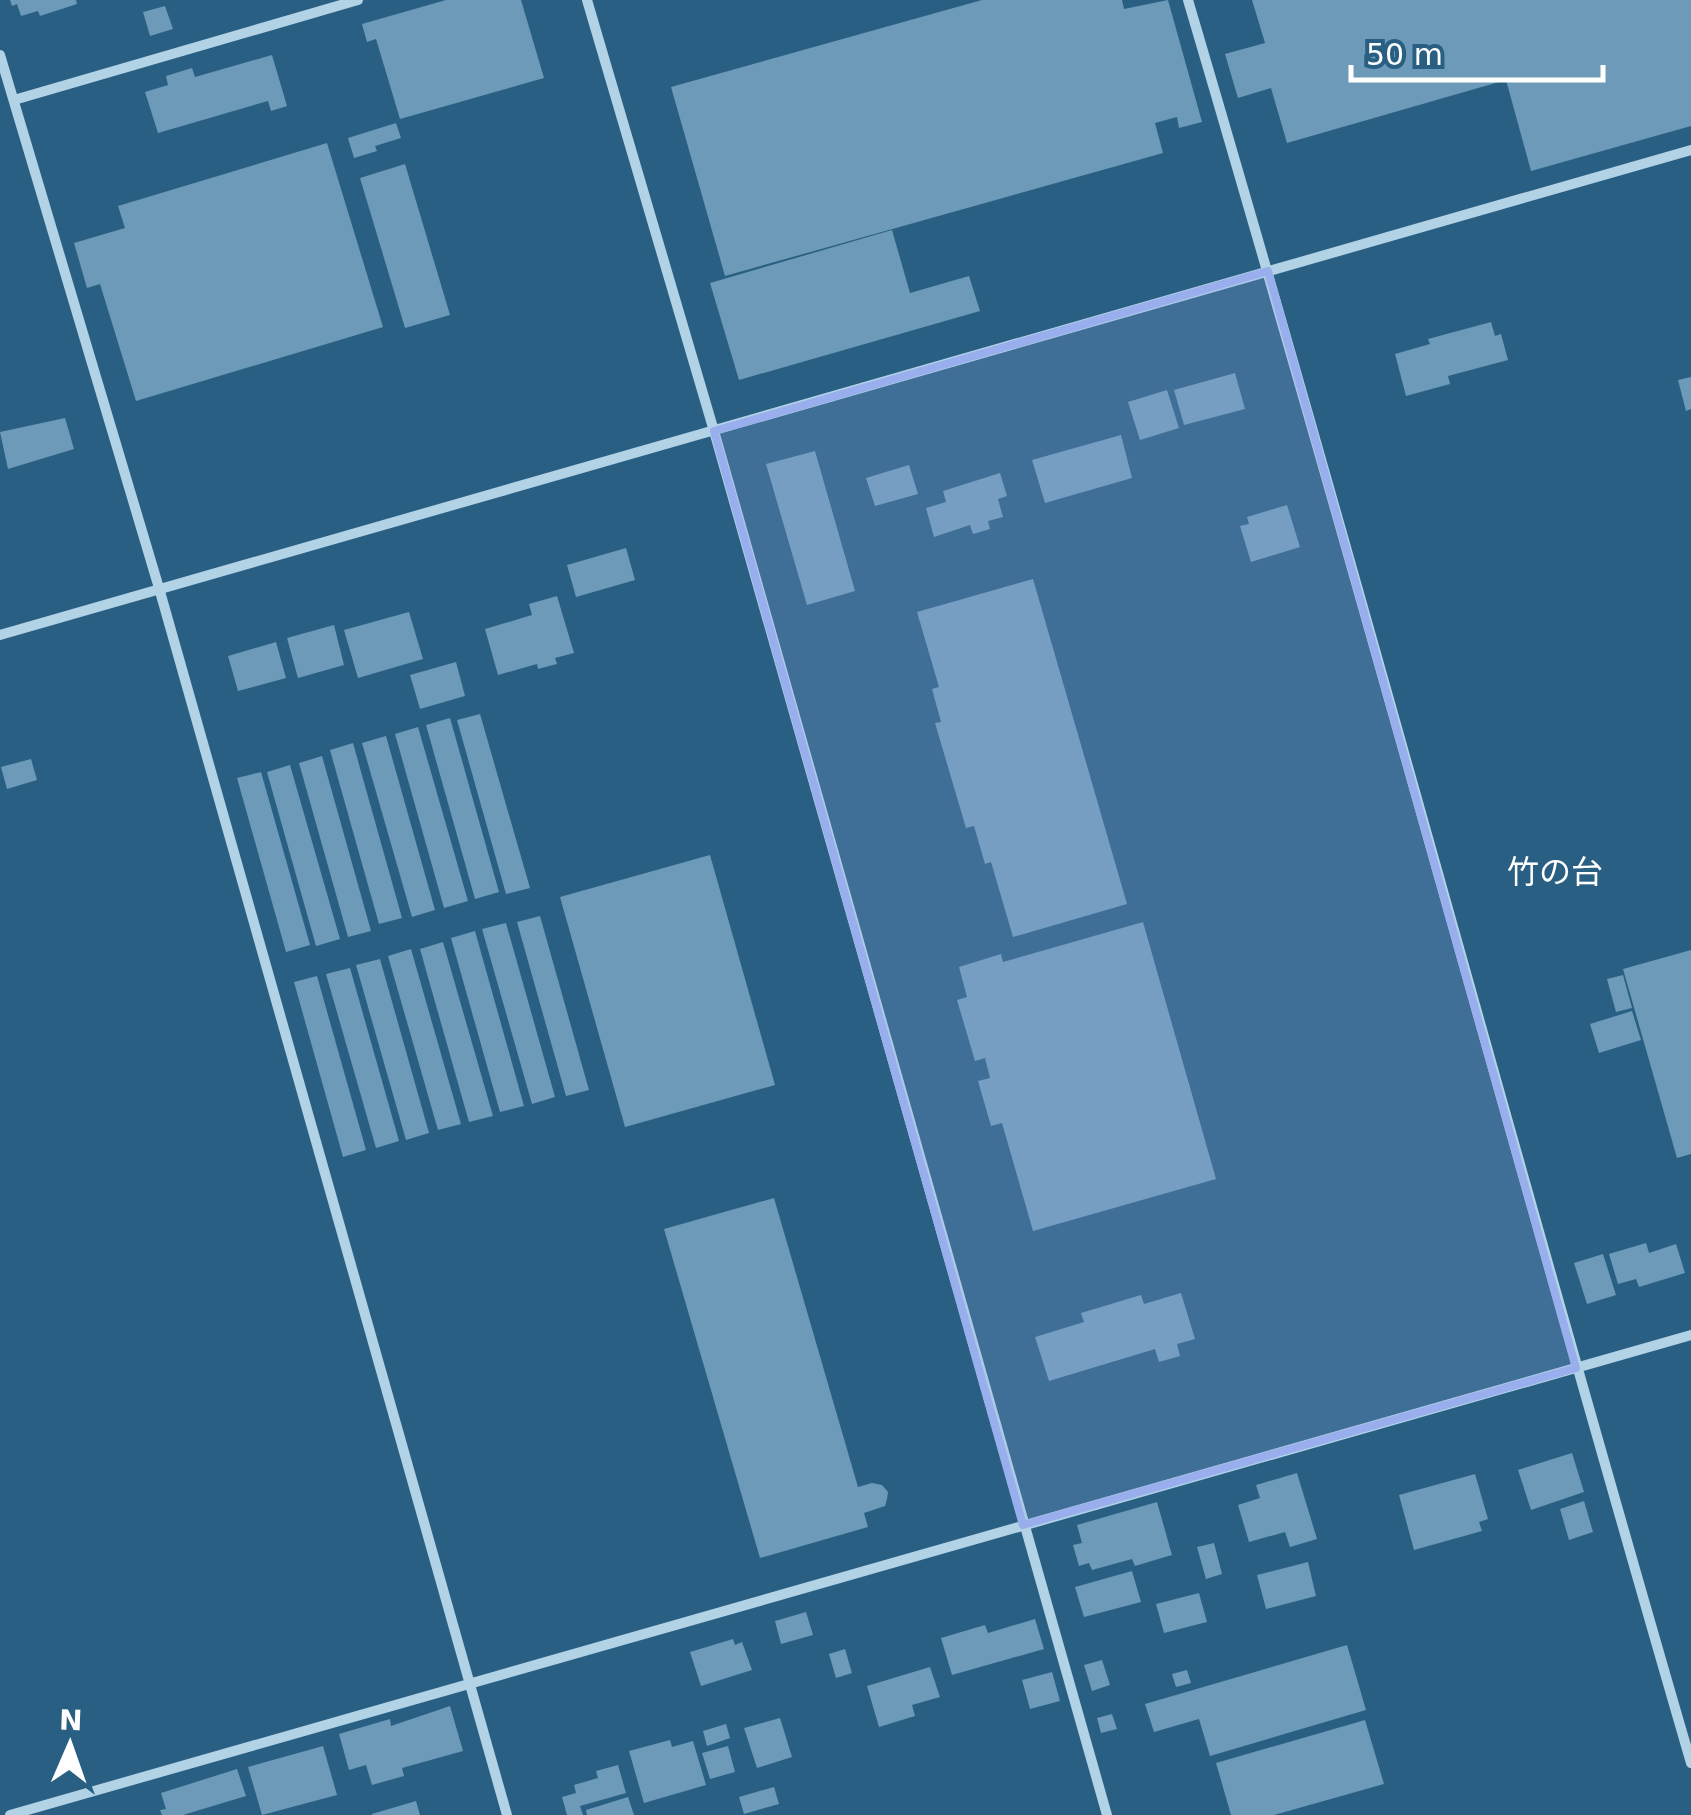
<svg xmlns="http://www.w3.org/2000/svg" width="1691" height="1815" viewBox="0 0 1691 1815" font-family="'DejaVu Sans','Noto Sans JP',sans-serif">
  <rect width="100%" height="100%" fill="#295f82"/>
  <!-- building -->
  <path fill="#6d9ab8" d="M 10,0 L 76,0 L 77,4 L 40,16 L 38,11 L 21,16 L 17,4 L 12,6 Z
    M 446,0 L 521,0 L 544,78 L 400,119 L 376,39 L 367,42 L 362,24 Z
    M 982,0 L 1122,0 L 1124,9 L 1168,0 L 1202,122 L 1179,128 L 1177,117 L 1155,123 L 1163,153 L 725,276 L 671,87 Z
    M 1252,0 L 1691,0 L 1691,126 L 1531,171 L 1506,80 L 1287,143 L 1271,88 L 1238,98 L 1225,54 L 1265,43 Z
    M 165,6 L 173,29 L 150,36 L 143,12 Z
    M 272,55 L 287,106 L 271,111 L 268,101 L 158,133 L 145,92 L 168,85 L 166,76 L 192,68 L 195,77 Z
    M 396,123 L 401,138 L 375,146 L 377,151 L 354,158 L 348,138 Z
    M 327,143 L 383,327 L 136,401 L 100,284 L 87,288 L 74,243 L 125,228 L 118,206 Z
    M 405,164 L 450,315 L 405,328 L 360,178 Z
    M 892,230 L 910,293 L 969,276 L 980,311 L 739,380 L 710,283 Z
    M 1491,322 L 1495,336 L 1501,334 L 1508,360 L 1448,376 L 1450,384 L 1406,396 L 1395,354 L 1430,344 L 1428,339 Z
    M 1235,373 L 1245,409 L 1184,425 L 1174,390 Z
    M 1691,377 L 1691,409 L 1686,411 L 1678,380 Z
    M 1167,390 L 1179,428 L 1140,440 L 1128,402 Z
    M 65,418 L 74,449 L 8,469 L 0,432 Z
    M 1121,435 L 1132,478 L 1045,503 L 1032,460 Z
    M 815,451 L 855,591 L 807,605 L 766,464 Z
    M 909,465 L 918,494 L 875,506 L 866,478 Z
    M 1000,473 L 1007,496 L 998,499 L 1003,517 L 988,521 L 990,529 L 973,534 L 970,525 L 934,537 L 926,508 L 946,502 L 943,491 Z
    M 1287,505 L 1300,547 L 1251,562 L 1240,526 L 1249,524 L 1247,517 Z
    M 626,548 L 635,580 L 576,597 L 567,565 Z
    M 1033,579 L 1127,904 L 1013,937 L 991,862 L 985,864 L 974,826 L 966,828 L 935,723 L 941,722 L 932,689 L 939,687 L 917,612 Z
    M 557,596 L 574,653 L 555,658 L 557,664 L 538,669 L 537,664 L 498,675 L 485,629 L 532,615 L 529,604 Z
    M 409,612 L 423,659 L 358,678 L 344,630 Z
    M 334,625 L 344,665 L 298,678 L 287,638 Z
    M 276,642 L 286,678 L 238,691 L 228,656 Z
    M 456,662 L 465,696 L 420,709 L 410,675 Z
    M 480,714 L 530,888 L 506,894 L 457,720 Z
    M 450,718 L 499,892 L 475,899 L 426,725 Z
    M 418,727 L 468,901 L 444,908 L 395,734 Z
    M 386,736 L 435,910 L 412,917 L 362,743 Z
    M 353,743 L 402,918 L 379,924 L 330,750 Z
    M 322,756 L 371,931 L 348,937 L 299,763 Z
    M 31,759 L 37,780 L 7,789 L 1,767 Z
    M 290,765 L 340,939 L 316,946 L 267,772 Z
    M 261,772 L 310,945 L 286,952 L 237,778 Z
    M 710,855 L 775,1085 L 625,1127 L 560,897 Z
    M 540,916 L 589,1090 L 566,1096 L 517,922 Z
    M 1143,922 L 1216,1179 L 1033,1231 L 1002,1123 L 991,1126 L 978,1081 L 990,1078 L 985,1058 L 975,1061 L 957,1000 L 967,997 L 959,967 L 1001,954 L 1003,962 Z
    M 506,923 L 555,1097 L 532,1104 L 482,929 Z
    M 475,931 L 524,1106 L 500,1112 L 451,938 Z
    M 443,942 L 493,1116 L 469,1122 L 420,949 Z
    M 411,949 L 461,1124 L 438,1130 L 388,956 Z
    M 1691,950 L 1691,1154 L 1677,1158 L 1623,969 Z
    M 380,959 L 429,1133 L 406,1140 L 356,965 Z
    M 350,968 L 399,1141 L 376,1148 L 326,974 Z
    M 1623,975 L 1632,1008 L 1616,1012 L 1607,979 Z
    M 317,976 L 366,1150 L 343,1157 L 294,982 Z
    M 1632,1011 L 1641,1040 L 1599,1053 L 1590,1024 Z
    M 774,1198 L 858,1487 L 872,1483 L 882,1485 L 888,1492 L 887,1499 L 885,1506 L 864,1513 L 868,1527 L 760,1558 L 664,1229 Z
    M 1646,1243 L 1649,1253 L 1676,1244 L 1685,1273 L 1639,1287 L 1636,1279 L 1618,1284 L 1609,1254 Z
    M 1603,1254 L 1616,1295 L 1587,1304 L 1574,1263 Z
    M 1181,1293 L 1195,1339 L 1177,1344 L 1180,1356 L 1159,1362 L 1155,1349 L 1049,1381 L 1035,1337 L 1084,1322 L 1081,1313 L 1141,1295 L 1144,1304 Z
    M 1572,1453 L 1584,1492 L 1531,1510 L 1518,1470 Z
    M 1297,1473 L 1317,1539 L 1290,1547 L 1285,1532 L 1249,1542 L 1238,1505 L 1260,1498 L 1256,1485 Z
    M 1475,1474 L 1488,1519 L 1479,1522 L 1482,1531 L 1414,1550 L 1399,1495 Z
    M 1584,1501 L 1593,1532 L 1569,1540 L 1560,1509 Z
    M 1157,1502 L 1172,1555 L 1135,1566 L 1132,1559 L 1092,1570 L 1089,1563 L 1079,1566 L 1073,1545 L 1082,1543 L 1077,1525 Z
    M 1214,1543 L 1222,1574 L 1206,1579 L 1197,1547 Z
    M 1308,1562 L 1316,1596 L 1266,1609 L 1257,1575 Z
    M 1132,1571 L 1141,1602 L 1084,1617 L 1075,1587 Z
    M 1199,1593 L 1207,1622 L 1164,1633 L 1156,1604 Z
    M 806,1612 L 813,1635 L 781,1644 L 775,1621 Z
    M 1035,1619 L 1044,1649 L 952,1675 L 941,1638 L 985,1625 L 988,1633 Z
    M 733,1639 L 735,1645 L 742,1642 L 752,1670 L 701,1686 L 690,1652 Z
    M 1347,1645 L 1366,1710 L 1210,1756 L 1199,1719 L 1154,1732 L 1145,1704 Z
    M 845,1649 L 852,1673 L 836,1678 L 829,1654 Z
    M 1102,1660 L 1110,1685 L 1092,1691 L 1084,1665 Z
    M 930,1667 L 940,1697 L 912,1705 L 915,1716 L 879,1727 L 867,1686 Z
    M 1187,1670 L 1191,1683 L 1176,1687 L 1172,1674 Z
    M 1052,1672 L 1060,1701 L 1030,1709 L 1022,1680 Z
    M 450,1706 L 463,1751 L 402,1768 L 404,1776 L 372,1785 L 366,1765 L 349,1770 L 339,1734 L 390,1719 L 391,1726 Z
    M 1112,1714 L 1117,1729 L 1101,1733 L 1097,1718 Z
    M 780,1718 L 792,1757 L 757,1768 L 744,1728 Z
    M 1365,1720 L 1384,1784 L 1274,1815 L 1231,1815 L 1216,1763 Z
    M 726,1724 L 730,1738 L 707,1746 L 703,1731 Z
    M 670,1740 L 672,1747 L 693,1741 L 706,1785 L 644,1803 L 629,1751 Z
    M 323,1746 L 337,1795 L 262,1815 L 248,1767 Z
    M 728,1746 L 735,1772 L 710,1779 L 702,1753 Z
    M 618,1765 L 626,1793 L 580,1806 L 583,1815 L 567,1815 L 562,1797 L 576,1793 L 574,1785 L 598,1778 L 596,1771 Z
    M 237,1769 L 246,1796 L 183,1815 L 162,1815 L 160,1810 L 166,1809 L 161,1793 Z
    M 774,1787 L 779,1804 L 744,1814 L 739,1797 Z
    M 628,1797 L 634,1815 L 587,1815 L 586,1810 Z
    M 416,1801 L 420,1815 L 372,1815 L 372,1814 Z"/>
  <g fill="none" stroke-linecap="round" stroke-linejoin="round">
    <!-- minor -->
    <path stroke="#b2d2e6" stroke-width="10" d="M 587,0 L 714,431 L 1107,1815
      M 1188,0 C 1361,586 1520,1176 1691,1763
      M 0,55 L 159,588 L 507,1815
      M 14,100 L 358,0
      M 0,635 L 1691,150
      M 10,1815 L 1691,1335"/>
  </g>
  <!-- marked area -->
  <path fill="#99afed" fill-opacity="0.2" stroke="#99afed" stroke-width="8" stroke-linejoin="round" d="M 1268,271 L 1576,1368 L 1023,1525 L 714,431 Z"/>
  <g text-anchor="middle" stroke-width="10" stroke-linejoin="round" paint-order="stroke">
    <!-- neighbourhood labels -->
    <g font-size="32" fill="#fff" stroke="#295f82">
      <text x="1555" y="883">竹の台</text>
    </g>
  </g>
  <!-- north arrow -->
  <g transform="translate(70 1745) rotate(2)" stroke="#295f82" stroke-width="8" paint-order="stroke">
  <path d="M0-8L18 38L0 25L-18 38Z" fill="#ffffff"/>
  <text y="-15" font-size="28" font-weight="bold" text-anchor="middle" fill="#ffffff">N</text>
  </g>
  <!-- scale -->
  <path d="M1351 65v15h252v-15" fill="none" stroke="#ffffff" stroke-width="5"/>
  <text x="1366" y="65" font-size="30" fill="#ffffff" stroke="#295f82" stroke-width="8" paint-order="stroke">50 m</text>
</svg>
